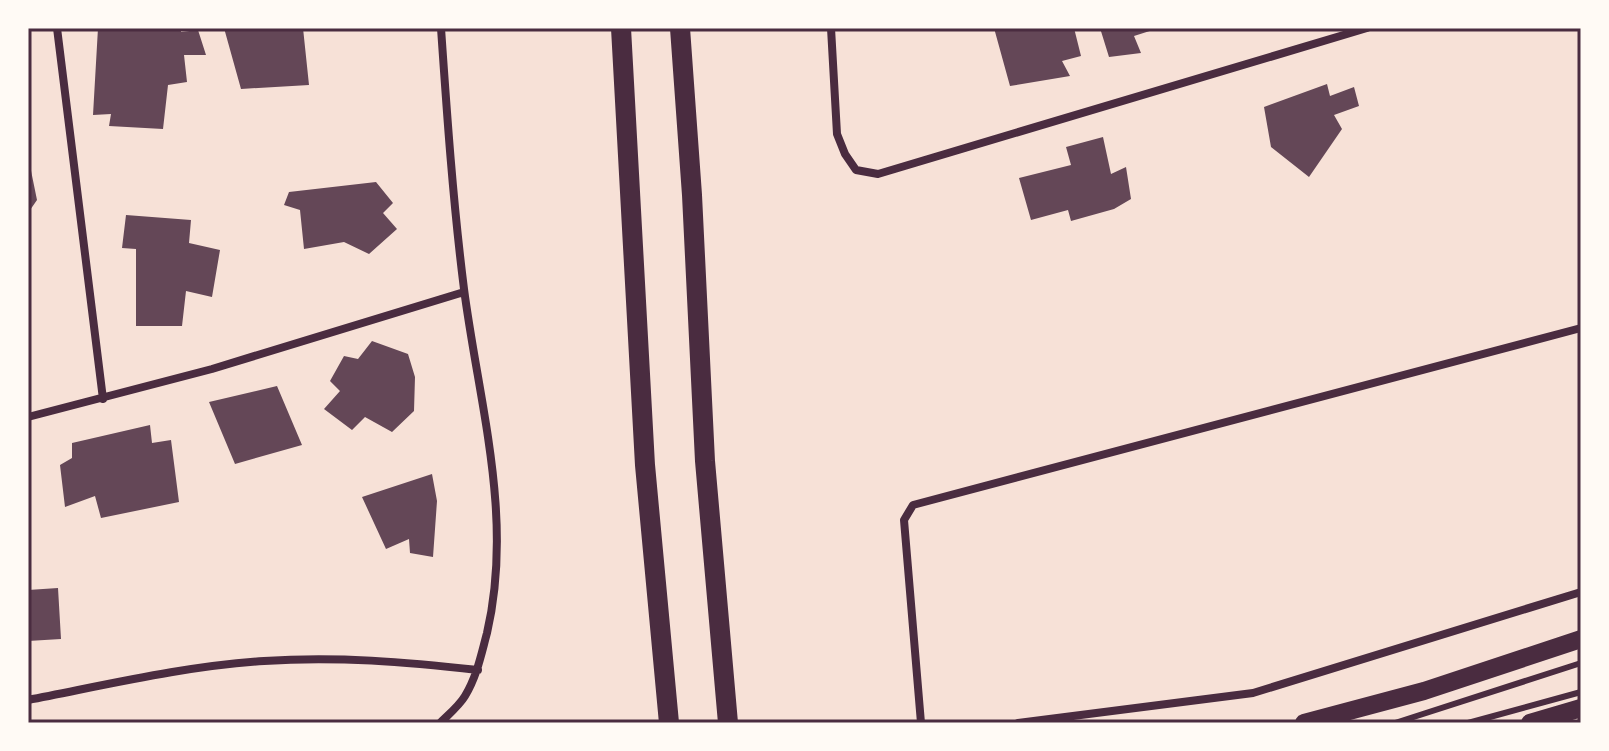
<svg xmlns="http://www.w3.org/2000/svg" width="1609" height="751" viewBox="0 0 1609 751" font-family="Bitter,serif">
  <rect width="100%" height="100%" fill="#f7e1d7"/>
  <!-- building -->
  <path fill="#644757" d="M 98,28 L 181,28 L 181,32 L 198,30 L 206,55 L 184,55 L 187,82 L 168,85 L 163,129 L 109,126 L 111,114 L 93,115 Z
    M 224,28 L 303,28 L 309,85 L 241,89 Z
    M 994,28 L 1074,28 L 1081,56 L 1062,61 L 1070,76 L 1010,86 Z
    M 1100,28 L 1156,28 L 1156,29 L 1134,36 L 1141,53 L 1109,57 Z
    M 1327,84 L 1330,96 L 1354,87 L 1359,106 L 1334,115 L 1342,129 L 1309,177 L 1271,147 L 1264,107 Z
    M 1103,137 L 1111,174 L 1126,167 L 1131,199 L 1114,209 L 1071,221 L 1068,210 L 1031,220 L 1019,178 L 1071,165 L 1066,147 Z
    M 28,156 L 37,200 L 28,213 Z
    M 376,182 L 393,203 L 383,213 L 397,229 L 369,254 L 344,242 L 304,249 L 300,210 L 284,205 L 289,192 Z
    M 126,215 L 191,220 L 189,243 L 220,250 L 212,297 L 186,291 L 182,326 L 136,326 L 136,249 L 122,248 Z
    M 372,341 L 408,354 L 415,377 L 414,411 L 392,432 L 365,417 L 352,430 L 324,409 L 340,391 L 330,381 L 344,356 L 358,359 Z
    M 277,386 L 302,445 L 235,464 L 209,402 Z
    M 150,425 L 152,443 L 171,440 L 179,502 L 101,518 L 95,496 L 65,507 L 60,465 L 72,458 L 72,443 Z
    M 432,474 L 437,501 L 433,557 L 410,553 L 409,539 L 386,549 L 362,497 Z
    M 58,588 L 61,639 L 28,641 L 28,590 Z"/>
  <g fill="none" stroke-linecap="round" stroke-linejoin="round">
    <!-- service -->
    <path stroke="#4a2c40" stroke-width="6" d="M 1395,723 L 1581,663
      M 1468,723 L 1581,692"/>
    <!-- minor -->
    <path stroke="#4a2c40" stroke-width="8" d="M 57,28 L 103,399
      M 831,28 L 837,134 L 845,154 L 856,170 L 878,174 L 1367,28
      M 28,417 L 212,369 L 464,292
      M 28,700 C 106,685 185,666 264,661 C 336,656 407,662 478,670
      M 440,723 C 448,715 459,706 465,696 C 477,676 481,655 487,633 C 514,517 479,404 464,289 C 453,202 447,115 441,28
      M 921,723 L 904,520 L 913,505 L 1581,328
      M 1018,723 L 1253,693 L 1581,592"/>
    <!-- primary -->
    <path stroke="#4a2c40" stroke-width="18" d="M 1304,723 L 1424,691 L 1581,639
      M 1530,723 L 1581,708"/>
    <!-- trunk -->
    <path stroke="#4a2c40" stroke-width="20" d="M 621,28 L 645,465 L 669,723
      M 680,28 L 692,195 L 705,461 L 728,723"/>
  </g>
  <!-- border -->
  <rect width="1609" height="751" fill="none" stroke="#fffaf5" stroke-width="60"/>
  <rect x="30" y="30" width="1549" height="691" fill="none" stroke="#4a2c40" stroke-width="3"/>
</svg>
